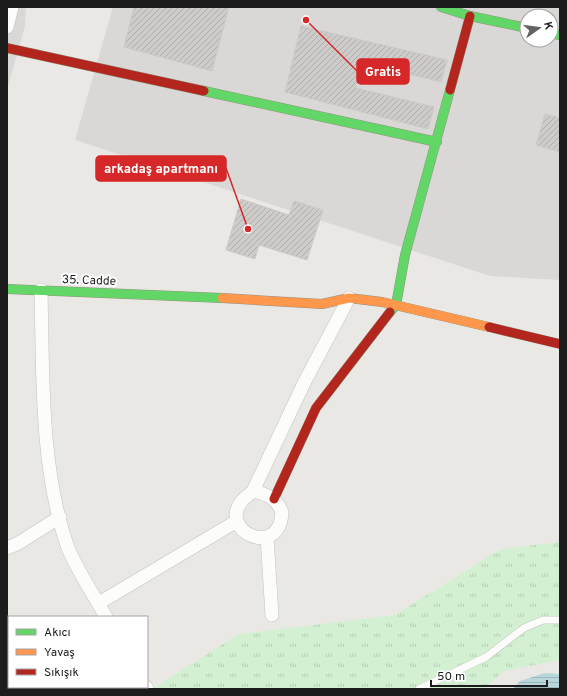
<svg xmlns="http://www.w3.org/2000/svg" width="567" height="696" viewBox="0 0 567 696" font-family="Overpass,sans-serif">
  <defs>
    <pattern id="park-tufts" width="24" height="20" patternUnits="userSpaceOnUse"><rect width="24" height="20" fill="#d3f0d2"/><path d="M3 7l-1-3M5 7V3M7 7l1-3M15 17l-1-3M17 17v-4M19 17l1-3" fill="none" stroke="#b5cdb4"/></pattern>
    <pattern id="water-rules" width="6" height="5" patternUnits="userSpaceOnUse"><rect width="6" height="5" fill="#b9d6dd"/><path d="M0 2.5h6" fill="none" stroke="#9eb7bd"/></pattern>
    <pattern id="building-hatch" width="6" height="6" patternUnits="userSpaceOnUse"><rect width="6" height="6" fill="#ceccca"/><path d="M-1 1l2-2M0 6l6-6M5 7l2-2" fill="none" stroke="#b0afad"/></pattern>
  </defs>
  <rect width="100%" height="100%" fill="#eae8e5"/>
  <!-- residential -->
  <path fill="#d9d8d6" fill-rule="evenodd" d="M 7,7 L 26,7 L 25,26 L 7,90 Z
    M 113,7 L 560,7 L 560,280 L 490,276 L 75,140 ZM 527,16 L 551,16 L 551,40 L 527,40 Z"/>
  <!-- park -->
  <path fill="url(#park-tufts)" d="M 560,542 L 560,660 L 504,671 L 484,689 L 152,689 L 239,634 L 395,615 L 501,549 Z"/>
  <!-- water -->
  <path fill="url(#water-rules)" d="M 545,673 L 560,674 L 560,689 L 513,689 L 520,681 Z"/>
  <!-- building -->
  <path fill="url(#building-hatch)" stroke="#cdcac6" d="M 134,7 L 229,7 L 212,71 L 124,47 Z
    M 301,26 L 447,60 L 441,82 L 362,63 L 356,88 L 434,107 L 428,129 L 285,92 Z
    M 545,114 L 560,118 L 560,152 L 536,145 Z
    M 241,199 L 289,215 L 294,201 L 323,210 L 307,260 L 259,245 L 255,259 L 226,250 Z"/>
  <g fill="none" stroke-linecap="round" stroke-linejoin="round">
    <!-- lane casing -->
    <g stroke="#c3c2c1" stroke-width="8">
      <path id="lane" d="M 419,689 L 486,657 L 524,628 L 543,620 L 560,620"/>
    </g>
    <!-- street casing -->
    <g stroke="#c3c2c1" stroke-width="14">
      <path id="street" d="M 7,27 L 12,7
        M 41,290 C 43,374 40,469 68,548 C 76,568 95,597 106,617
        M 253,491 L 304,383 L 349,298
        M 253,491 C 268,495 276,497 282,512 C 280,560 217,531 242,501 C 245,497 250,494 253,491 Z
        M 267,537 L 272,615
        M 7,548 L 17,544 L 60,517
        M 99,603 L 237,521
        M 146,687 L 147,689"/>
    </g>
    <!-- fast casing -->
    <g stroke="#91927e" stroke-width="10">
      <path id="fast" d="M 441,7 L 470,16 L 527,28
        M 551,33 L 560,35
        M 204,91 L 437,142
        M 7,289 L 222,298
        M 390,312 L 396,305 L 405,255 L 450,90"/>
    </g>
    <!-- slow casing -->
    <g stroke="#91927e" stroke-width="10">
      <path id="slow" d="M 222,298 L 322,304 L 349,298 L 382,302 L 489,327"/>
    </g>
    <!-- jam casing -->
    <g stroke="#91927e" stroke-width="10">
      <path id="jam" d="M 7,48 L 204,91
        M 450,90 L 470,16
        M 489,327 L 560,344
        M 274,499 L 316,408 L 390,312"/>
    </g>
    <!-- lane -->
    <use href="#lane" stroke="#fcfcfb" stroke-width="7"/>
    <!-- street -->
    <use href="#street" stroke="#fcfcfb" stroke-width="13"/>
    <!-- fast -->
    <use href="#fast" stroke="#63d668" stroke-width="9"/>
    <!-- slow -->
    <use href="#slow" stroke="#ff974d" stroke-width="9"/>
    <!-- jam -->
    <use href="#jam" stroke="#b3261e" stroke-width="9"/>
  </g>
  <g text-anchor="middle" stroke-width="4" stroke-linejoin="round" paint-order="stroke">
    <!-- street labels -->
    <g font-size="12" fill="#1c1c1c" stroke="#fff">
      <text transform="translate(89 280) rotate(2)" y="4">35. Cadde</text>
    </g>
  </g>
  <!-- callouts -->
  <path fill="none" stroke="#d62828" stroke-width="1.5" d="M306 20L357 71M248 229L226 168"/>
  <g fill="#d62828" stroke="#fff" stroke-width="1.5">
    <circle cx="306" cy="20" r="4"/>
    <circle cx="248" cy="229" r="4"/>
  </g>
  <g fill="#d62828" stroke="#d62828" stroke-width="1.5">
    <rect x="357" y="59" width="52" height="25" rx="4"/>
    <rect x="96" y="156" width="130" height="25" rx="4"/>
  </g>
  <g font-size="13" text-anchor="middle" font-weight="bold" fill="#fff">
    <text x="383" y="76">Gratis</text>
    <text x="161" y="173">arkadaş apartmanı</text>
  </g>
  <!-- border -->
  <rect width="567" height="696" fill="none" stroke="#1c1c1c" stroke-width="16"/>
  <!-- legend -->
  <rect x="8" y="616" width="140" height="72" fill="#ffffff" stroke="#a4a4a4"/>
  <rect x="16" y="629" width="20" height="6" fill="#63d668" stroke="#a4a4a4"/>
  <text x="44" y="636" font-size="12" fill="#1c1c1c">Akıcı</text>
  <rect x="16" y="649" width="20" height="6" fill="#ff974d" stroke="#a4a4a4"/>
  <text x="44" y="656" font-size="12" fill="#1c1c1c">Yavaş</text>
  <rect x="16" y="669" width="20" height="6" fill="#b3261e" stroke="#a4a4a4"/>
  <text x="44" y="676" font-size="12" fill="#1c1c1c">Sıkışık</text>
  <!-- north arrow -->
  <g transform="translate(539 28) rotate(76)"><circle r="19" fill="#ffffff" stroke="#a4a4a4"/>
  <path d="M0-3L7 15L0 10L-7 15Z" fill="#646362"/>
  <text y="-6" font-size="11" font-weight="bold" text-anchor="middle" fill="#1c1c1c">K</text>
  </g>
  <!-- scale -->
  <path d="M431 680v6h116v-6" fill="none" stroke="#1c1c1c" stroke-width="2"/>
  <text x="437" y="680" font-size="12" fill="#1c1c1c" stroke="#ffffff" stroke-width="3" paint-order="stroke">50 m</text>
</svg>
